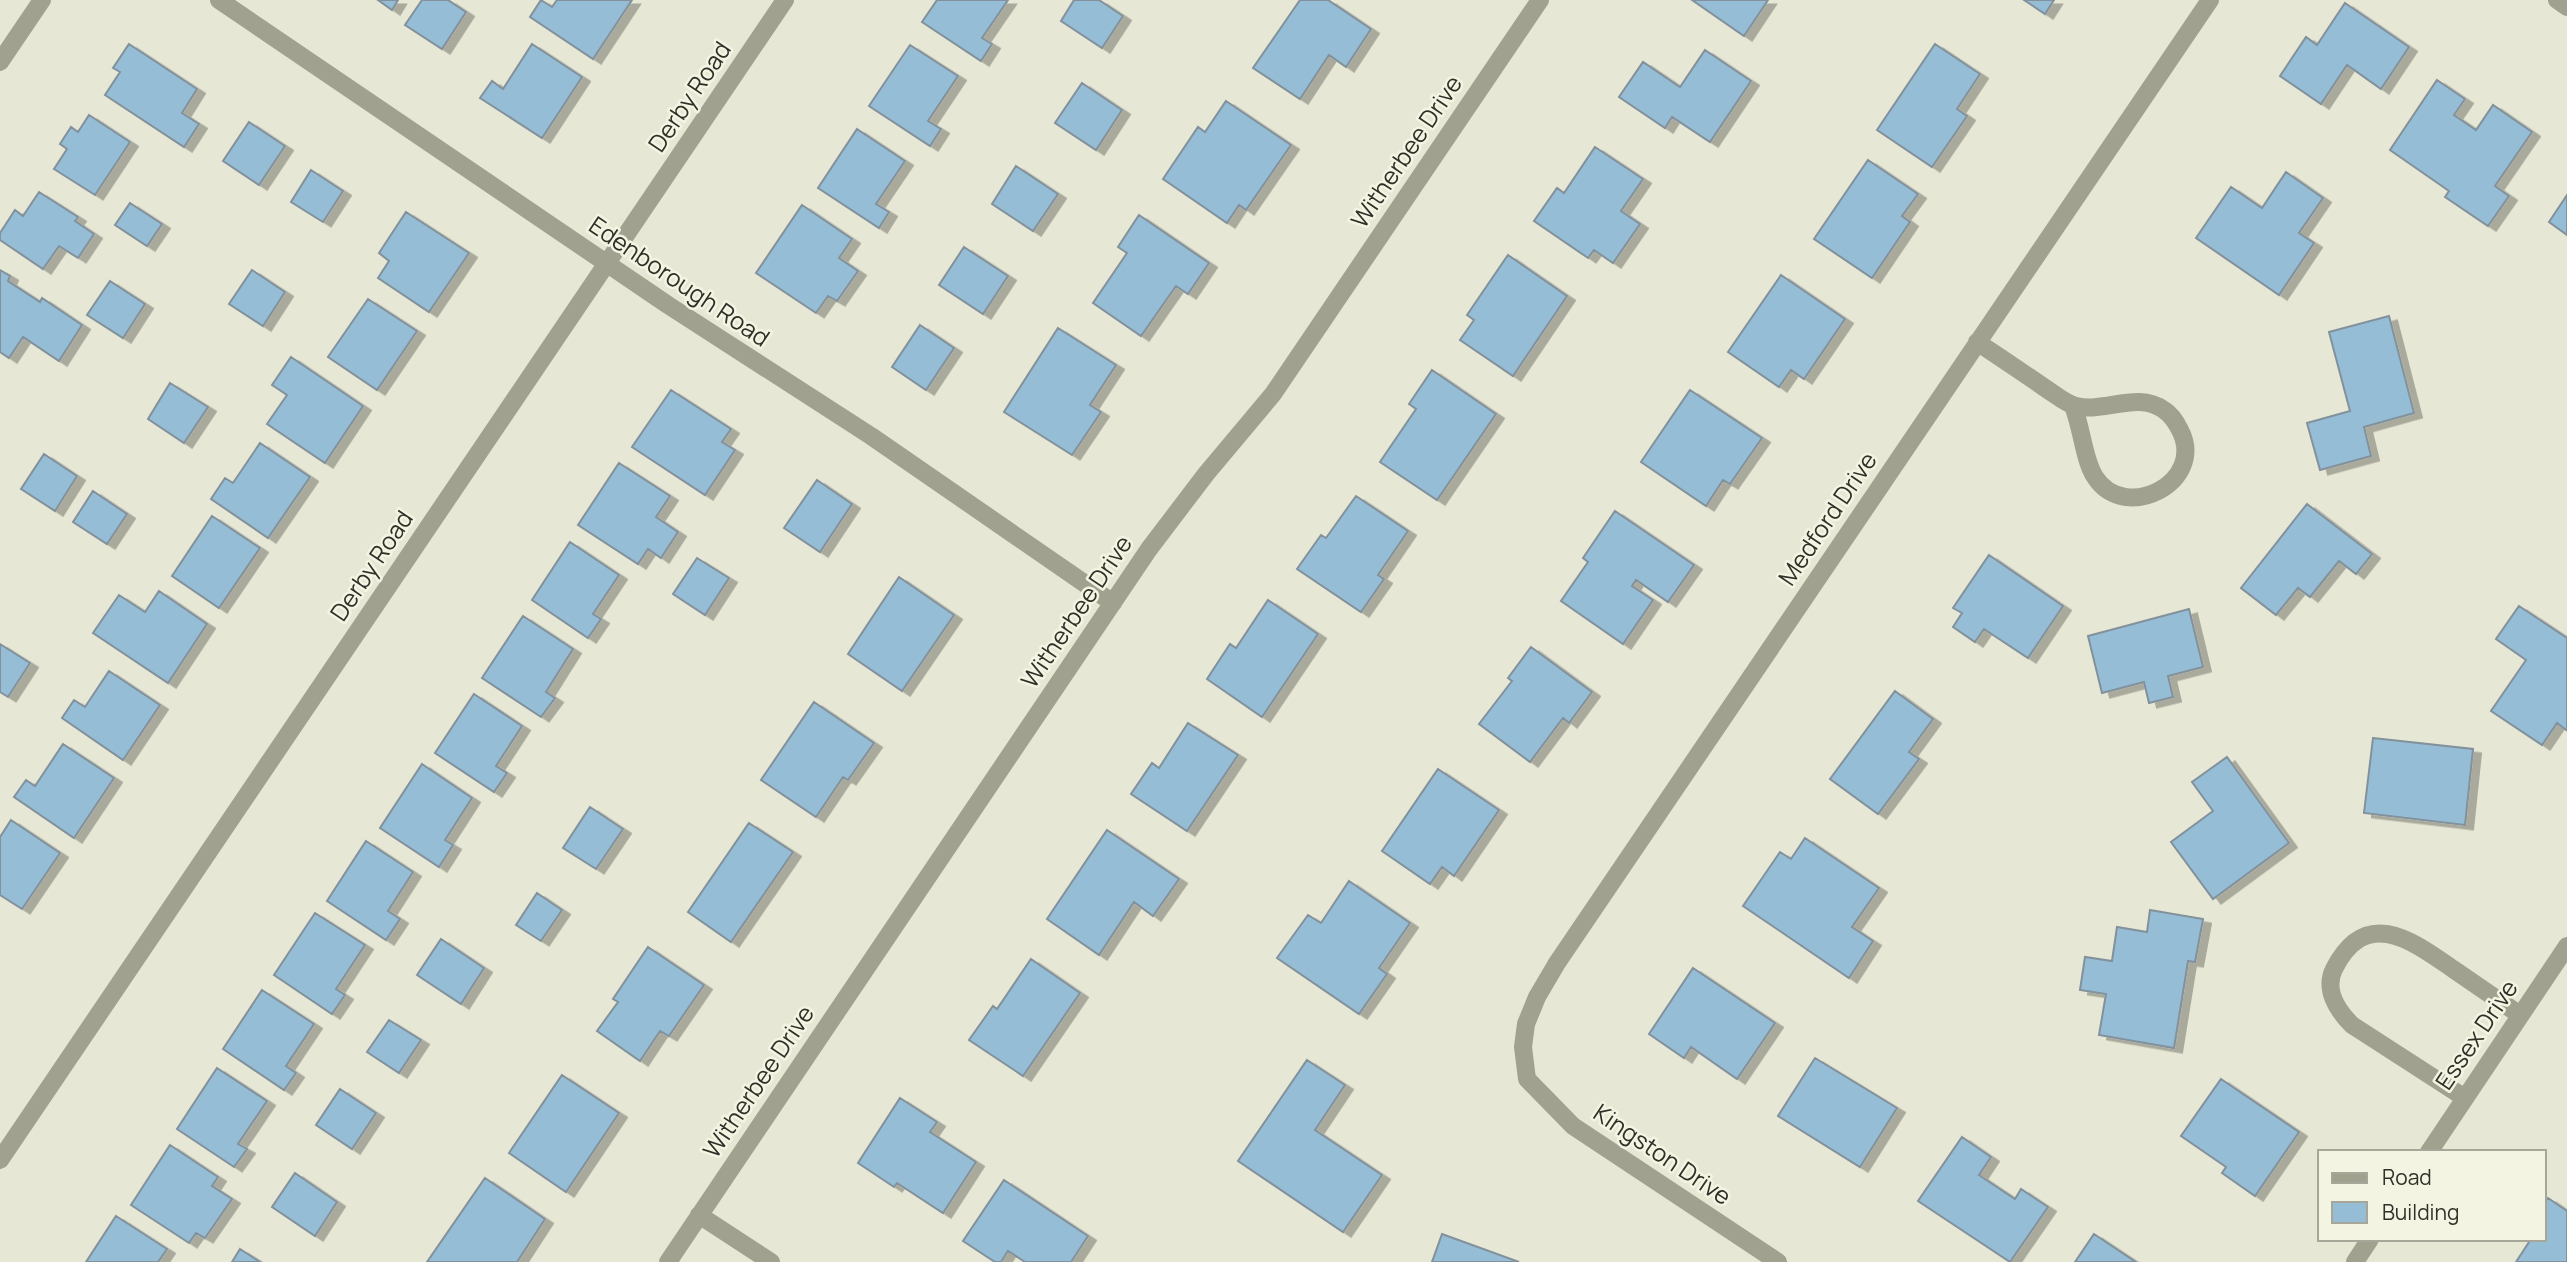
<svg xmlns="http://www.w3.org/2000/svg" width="2567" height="1262" viewBox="0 0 2567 1262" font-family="Manrope,sans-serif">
  <defs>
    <filter id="shadow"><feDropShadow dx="8" dy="4.5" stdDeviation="0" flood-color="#0004"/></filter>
  </defs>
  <rect width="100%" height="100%" fill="#e7e7d5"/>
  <!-- building -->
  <path fill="#95bed6" stroke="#82919b" stroke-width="2" filter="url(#shadow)" d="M 378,0 L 398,0 L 392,10 Z
    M 422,0 L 448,0 L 466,12 L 442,49 L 405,25 Z
    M 541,0 L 552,7 L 557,0 L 632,0 L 593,59 L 530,17 Z
    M 937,0 L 1008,0 L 982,38 L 992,44 L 981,61 L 922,22 Z
    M 1074,0 L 1099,0 L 1123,16 L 1102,48 L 1061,21 Z
    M 1300,0 L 1328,0 L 1371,29 L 1346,67 L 1329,55 L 1300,99 L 1253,68 Z
    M 1692,0 L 1768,0 L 1744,36 Z
    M 2024,0 L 2054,0 L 2045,14 Z
    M 2345,3 L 2409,47 L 2381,89 L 2347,65 L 2321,104 L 2280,76 L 2306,37 L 2317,45 Z
    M 129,44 L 197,89 L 182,113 L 199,124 L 184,147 L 105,95 L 120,72 L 113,68 Z
    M 532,44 L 582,77 L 542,138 L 480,98 L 492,81 L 503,89 Z
    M 1935,44 L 1980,74 L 1957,109 L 1967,116 L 1932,167 L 1877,130 Z
    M 910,45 L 958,76 L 928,121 L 941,129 L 930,146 L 869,106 Z
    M 1705,50 L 1751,81 L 1710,142 L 1672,117 L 1665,128 L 1619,97 L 1643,62 L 1680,87 Z
    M 2437,80 L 2465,99 L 2454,115 L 2476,130 L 2493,105 L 2532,132 L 2495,186 L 2509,196 L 2488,226 L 2445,197 L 2449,191 L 2390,150 Z
    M 1082,83 L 1122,110 L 1096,150 L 1055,123 Z
    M 1226,101 L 1291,145 L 1246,210 L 1239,205 L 1227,223 L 1163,179 L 1198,127 L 1205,132 Z
    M 89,115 L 130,142 L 95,195 L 54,169 L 67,149 L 60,144 L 71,127 L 78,132 Z
    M 249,122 L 285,146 L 259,185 L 223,161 Z
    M 857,129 L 905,161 L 876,204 L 889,212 L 879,228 L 818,188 Z
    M 1595,147 L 1643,179 L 1621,211 L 1640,224 L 1613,263 L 1594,250 L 1588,258 L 1534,221 L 1557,188 L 1564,193 Z
    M 1868,160 L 1918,194 L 1902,216 L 1910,222 L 1872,278 L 1814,239 Z
    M 1016,166 L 1058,194 L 1033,231 L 992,204 Z
    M 311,170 L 343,191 L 323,222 L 291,202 Z
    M 2286,172 L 2323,198 L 2299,233 L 2314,243 L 2279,295 L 2196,238 L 2231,187 L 2262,208 Z
    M 39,192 L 78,217 L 75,221 L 94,234 L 78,258 L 59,246 L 43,269 L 0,240 L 0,233 L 15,210 L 23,216 Z
    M 2567,195 L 2567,235 L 2549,222 Z
    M 130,203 L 162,224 L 147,246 L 115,225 Z
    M 802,205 L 852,239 L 839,258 L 858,271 L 837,301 L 828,296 L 816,313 L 756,273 Z
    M 406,212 L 469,253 L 429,312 L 378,278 L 389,261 L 379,253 Z
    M 1139,215 L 1209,263 L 1188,294 L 1176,286 L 1141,336 L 1093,303 L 1127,253 L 1118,247 Z
    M 964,247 L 1008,276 L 983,314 L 939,285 Z
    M 1508,255 L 1567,296 L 1513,376 L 1460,340 L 1474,320 L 1467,315 Z
    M 0,270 L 10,276 L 8,281 L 40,302 L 42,298 L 82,325 L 59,361 L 23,337 L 9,358 L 0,352 Z
    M 252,270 L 285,292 L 263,326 L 229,304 Z
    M 1781,275 L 1845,319 L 1804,379 L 1791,370 L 1779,387 L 1728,352 Z
    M 110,281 L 145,304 L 123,338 L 87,315 Z
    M 368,299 L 417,331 L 377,390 L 328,357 Z
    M 2389,316 L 2414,413 L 2364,427 L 2371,456 L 2320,470 L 2307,423 L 2350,411 L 2329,332 Z
    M 920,325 L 954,348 L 926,390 L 892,367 Z
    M 1058,328 L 1116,365 L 1090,405 L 1101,412 L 1072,455 L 1004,412 Z
    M 291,357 L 363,406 L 325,463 L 267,424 L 287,395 L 272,385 Z
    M 1432,370 L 1496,414 L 1437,500 L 1380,462 L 1416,409 L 1409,404 Z
    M 170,383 L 208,407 L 184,443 L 148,419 Z
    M 671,390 L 731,429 L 722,442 L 735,450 L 705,495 L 632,447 Z
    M 1690,390 L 1762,438 L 1730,484 L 1723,480 L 1706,506 L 1641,462 Z
    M 260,443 L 310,477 L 268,538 L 211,499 L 225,478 L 233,483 Z
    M 44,454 L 77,476 L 55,511 L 21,489 Z
    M 619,463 L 670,496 L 656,517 L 678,532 L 661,558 L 648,549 L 638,564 L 578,525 Z
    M 817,480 L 852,504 L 820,552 L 784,528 Z
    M 93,491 L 127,514 L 107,544 L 73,522 Z
    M 1356,496 L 1408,531 L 1378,575 L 1384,579 L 1361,612 L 1297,569 L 1321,535 L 1326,538 Z
    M 2307,504 L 2372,554 L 2356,574 L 2339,561 L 2310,597 L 2298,588 L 2276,615 L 2241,588 Z
    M 1615,511 L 1694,565 L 1668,602 L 1636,580 L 1632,586 L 1653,600 L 1623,644 L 1561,601 L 1588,562 L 1583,558 Z
    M 212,516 L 260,548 L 219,608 L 172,576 Z
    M 570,542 L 619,575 L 593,614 L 601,619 L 588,638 L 532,600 Z
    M 1989,555 L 2063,606 L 2028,658 L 1984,629 L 1975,642 L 1953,627 L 1962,613 L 1953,608 Z
    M 697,558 L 729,578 L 705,615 L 673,594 Z
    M 899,577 L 954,615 L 902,691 L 848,654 Z
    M 159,591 L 207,624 L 168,683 L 93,633 L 119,595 L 145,612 Z
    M 1268,600 L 1318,634 L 1262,717 L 1207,679 L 1230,644 L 1236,648 Z
    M 2519,606 L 2567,638 L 2567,728 L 2566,730 L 2557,723 L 2542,745 L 2491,711 L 2526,660 L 2496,639 Z
    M 2189,609 L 2203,667 L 2168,676 L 2173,697 L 2149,703 L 2144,682 L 2102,693 L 2088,636 Z
    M 523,616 L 573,649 L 546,692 L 555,698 L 541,717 L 482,678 Z
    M 0,644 L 30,663 L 8,697 L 0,692 Z
    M 1531,647 L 1592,692 L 1569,723 L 1563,718 L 1530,762 L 1479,724 L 1512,681 L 1508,678 Z
    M 109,671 L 160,705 L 123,760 L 62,718 L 74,700 L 85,707 Z
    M 1895,691 L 1933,719 L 1909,752 L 1919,759 L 1878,814 L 1830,779 Z
    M 474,694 L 522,726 L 496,766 L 507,773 L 494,792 L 435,753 Z
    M 814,702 L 874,743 L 848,780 L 843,777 L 816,817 L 761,780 Z
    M 1188,723 L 1238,755 L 1187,831 L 1131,794 L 1152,763 L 1159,768 Z
    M 2373,738 L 2473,749 L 2465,825 L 2364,813 Z
    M 63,744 L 114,778 L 74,838 L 14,797 L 26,780 L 35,786 Z
    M 2227,757 L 2289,843 L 2213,899 L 2171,842 L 2213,811 L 2192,782 Z
    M 422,764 L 472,798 L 445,840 L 453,845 L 439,867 L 380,828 Z
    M 1438,769 L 1499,810 L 1454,876 L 1442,867 L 1430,884 L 1382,851 Z
    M 590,807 L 623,829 L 596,869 L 563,848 Z
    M 11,820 L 60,853 L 22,909 L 0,895 L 0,837 Z
    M 749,823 L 793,852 L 731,942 L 688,912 Z
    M 1107,830 L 1179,879 L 1153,916 L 1134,902 L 1099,955 L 1047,919 Z
    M 1805,838 L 1879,888 L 1852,927 L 1873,941 L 1849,978 L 1743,906 L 1780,852 L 1791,859 Z
    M 366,841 L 413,872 L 388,911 L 400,919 L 386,940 L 327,901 Z
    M 1349,881 L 1410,923 L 1379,968 L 1387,974 L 1359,1014 L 1277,958 L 1308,915 L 1321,923 Z
    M 537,893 L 562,910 L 541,941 L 516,925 Z
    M 2150,910 L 2203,919 L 2195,962 L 2188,961 L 2174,1048 L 2099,1035 L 2106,994 L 2080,990 L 2085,957 L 2112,961 L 2117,927 L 2147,932 Z
    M 315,913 L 365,945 L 336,989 L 345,995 L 332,1014 L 274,975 Z
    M 441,939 L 484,968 L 461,1004 L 417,975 Z
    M 648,947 L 704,985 L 669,1036 L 660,1031 L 640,1061 L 597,1031 L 618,1002 L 613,999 Z
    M 1031,959 L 1080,993 L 1023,1076 L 969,1040 L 993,1006 L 997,1009 Z
    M 1693,968 L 1775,1023 L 1737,1079 L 1691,1047 L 1684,1058 L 1649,1034 Z
    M 262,990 L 314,1024 L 286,1066 L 296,1073 L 284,1090 L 223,1049 Z
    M 389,1020 L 421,1040 L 399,1073 L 367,1052 Z
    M 1815,1058 L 1897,1108 L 1860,1167 L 1778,1116 Z
    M 1307,1060 L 1345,1085 L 1315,1130 L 1382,1175 L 1343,1232 L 1238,1161 Z
    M 217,1068 L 267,1101 L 238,1144 L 247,1149 L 234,1167 L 177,1129 Z
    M 562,1075 L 619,1113 L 566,1192 L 509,1153 Z
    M 2221,1079 L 2299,1132 L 2255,1196 L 2222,1173 L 2226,1167 L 2181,1136 Z
    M 340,1089 L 376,1113 L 352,1149 L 316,1125 Z
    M 900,1098 L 937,1122 L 930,1132 L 976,1162 L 943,1213 L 897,1183 L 894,1187 L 858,1163 Z
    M 1962,1137 L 1991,1157 L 1979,1175 L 2015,1199 L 2021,1189 L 2048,1207 L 2010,1262 L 1918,1201 Z
    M 170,1145 L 218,1177 L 212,1186 L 232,1199 L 205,1238 L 196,1233 L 189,1243 L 131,1205 Z
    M 295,1173 L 337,1202 L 315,1236 L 272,1207 Z
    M 485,1178 L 545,1219 L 517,1262 L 427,1262 Z
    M 1004,1180 L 1088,1236 L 1071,1262 L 1025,1262 L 1008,1251 L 1001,1262 L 995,1262 L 963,1241 Z
    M 2548,1198 L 2567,1211 L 2567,1262 L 2516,1262 L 2531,1239 L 2544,1239 L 2544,1203 Z
    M 116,1216 L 167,1249 L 158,1262 L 86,1262 Z
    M 1442,1234 L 1519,1262 L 1432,1262 Z
    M 2094,1234 L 2136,1262 L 2075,1262 Z
    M 240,1249 L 260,1262 L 232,1262 Z"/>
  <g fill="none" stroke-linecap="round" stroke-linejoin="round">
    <!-- minor -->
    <path stroke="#a1a18f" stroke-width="18" d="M 219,0 L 668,305 L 871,436 L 1113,603
      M 2557,0 L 2567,7
      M 0,62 L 42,0
      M 1977,342 C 2001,358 2025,374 2048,390 C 2056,395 2066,404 2076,406 C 2106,413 2137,391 2164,410 C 2172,415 2176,422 2180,430 C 2207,482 2125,524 2095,477 C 2084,461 2082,428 2073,406
      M 2465,1098 L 2352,1025 C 2337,1010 2324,989 2334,969 C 2366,906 2411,940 2453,969 C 2475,984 2498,1000 2520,1015
      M 2429,1152 L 2567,946
      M 0,1160 L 785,0
      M 699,1215 L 771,1262
      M 668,1262 L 1149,549 L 1206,474 L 1273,394 L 1540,0
      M 1778,1262 L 1573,1126 L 1527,1079 L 1523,1047 L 1526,1024 L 1537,997 L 1557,963 L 2210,0
      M 2355,1262 L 2370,1239"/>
  </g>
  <g text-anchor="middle" stroke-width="5" stroke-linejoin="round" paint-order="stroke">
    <!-- street labels -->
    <g font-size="24" fill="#303029" stroke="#f4f4e3">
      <text transform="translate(690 97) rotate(-56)" y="8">Derby Road</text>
      <text transform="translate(1407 152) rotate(-56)" y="8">Witherbee Drive</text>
      <text transform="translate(679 282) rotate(34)" y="8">Edenborough Road</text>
      <text transform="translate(1828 519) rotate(-56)" y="8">Medford Drive</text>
      <text transform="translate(372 566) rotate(-56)" y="8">Derby Road</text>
      <text transform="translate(1077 612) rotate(-56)" y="8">Witherbee Drive</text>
      <text transform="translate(2477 1035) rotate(-56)" y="8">Essex Drive</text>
      <text transform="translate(759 1082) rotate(-56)" y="8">Witherbee Drive</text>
      <text transform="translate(1662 1155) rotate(34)" y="8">Kingston Drive</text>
    </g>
  </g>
  <!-- legend -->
  <rect x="2318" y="1150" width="228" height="91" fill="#f4f4e3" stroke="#a6a699" stroke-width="2"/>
  <rect x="2332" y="1173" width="35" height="10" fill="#a1a18f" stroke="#a6a699" stroke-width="2"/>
  <text x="2382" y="1185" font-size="21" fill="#303029">Road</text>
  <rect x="2332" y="1202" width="35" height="21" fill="#95bed6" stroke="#a6a699" stroke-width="2"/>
  <text x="2382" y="1220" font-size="21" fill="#303029">Building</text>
</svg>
